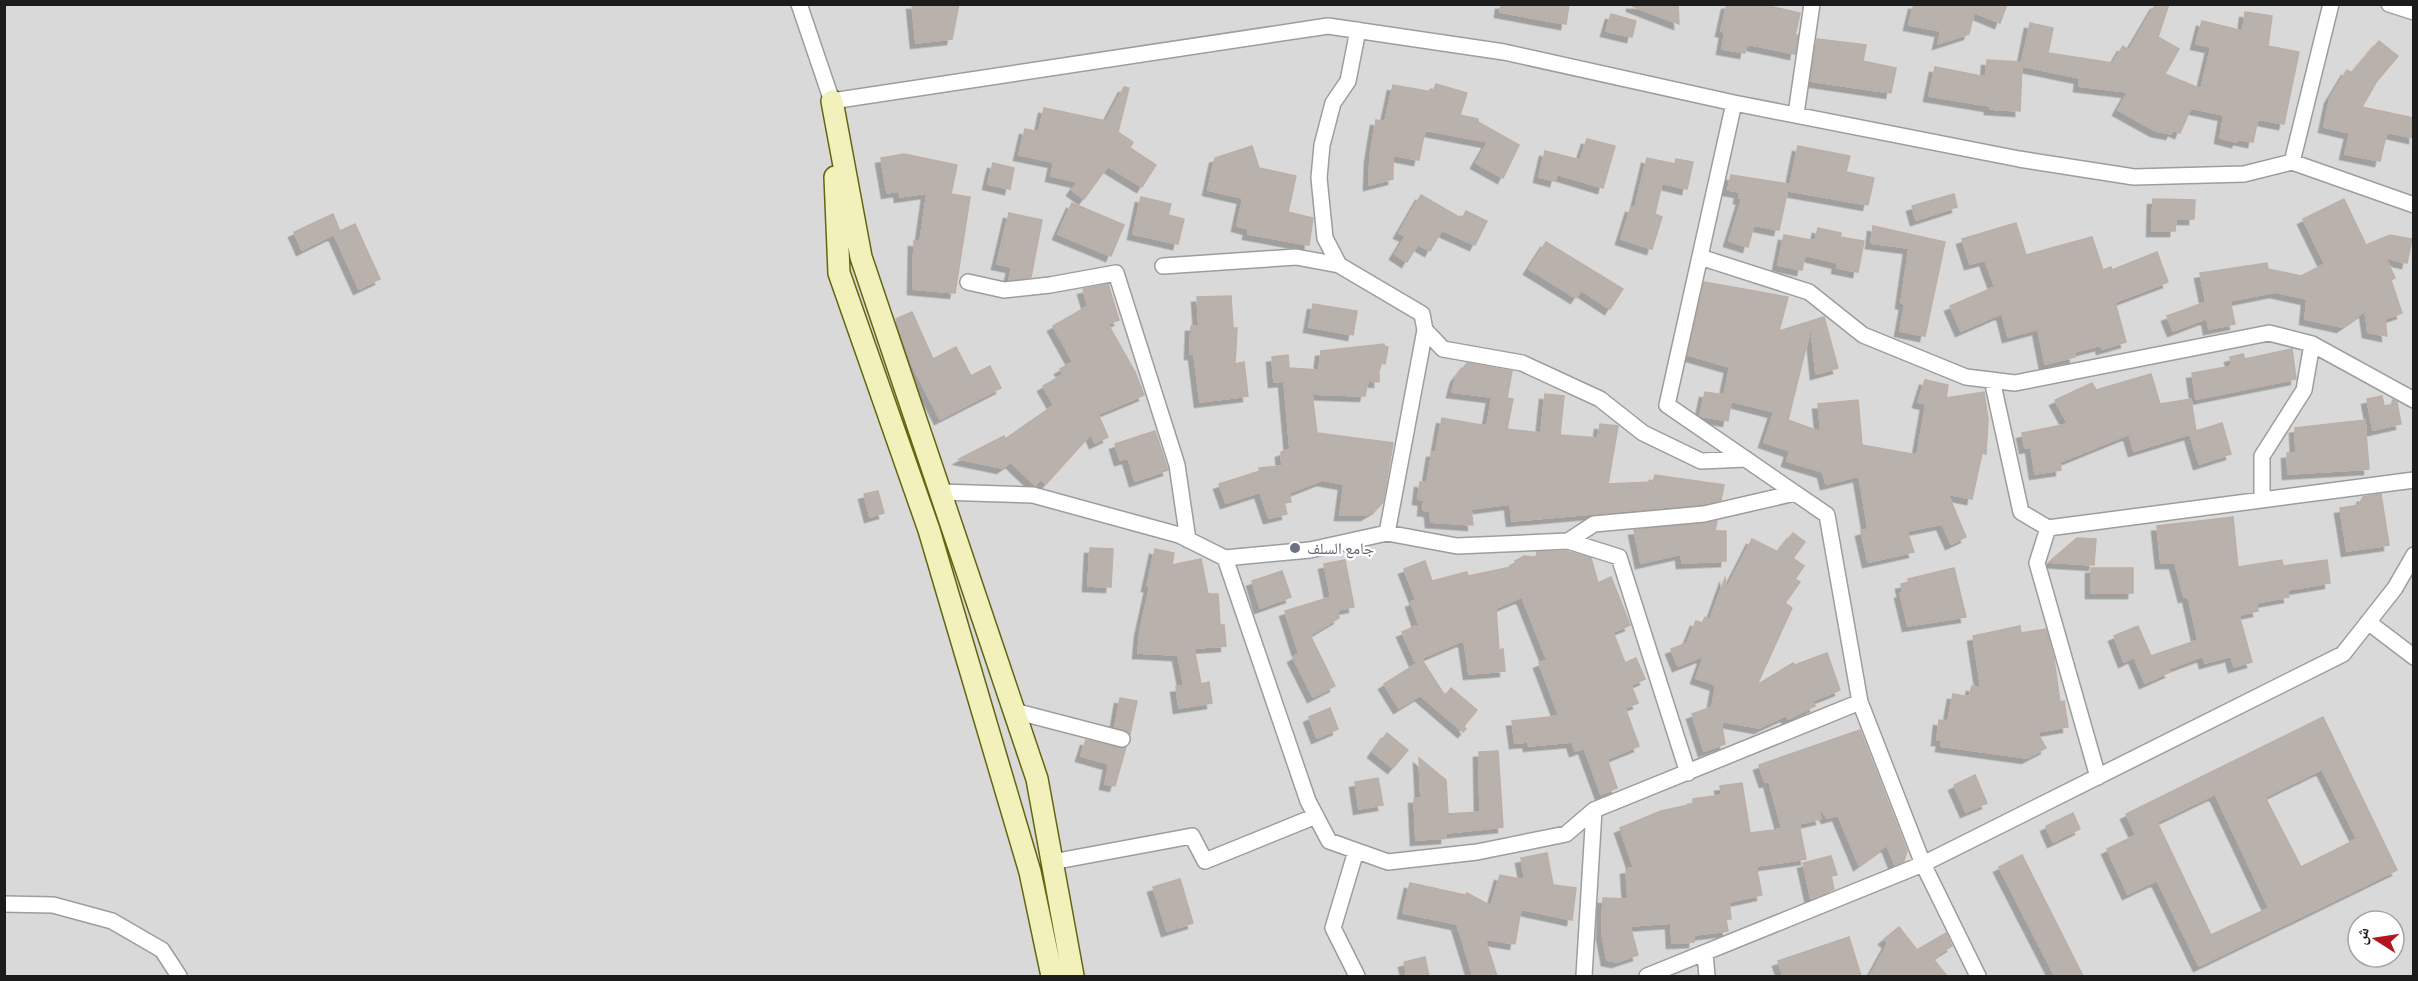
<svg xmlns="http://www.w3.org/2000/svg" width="2418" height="981" viewBox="0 0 2418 981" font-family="Manrope,'Noto Naskh Arabic',sans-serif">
  <defs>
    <filter id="shadow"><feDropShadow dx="-5.5" dy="5.5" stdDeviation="0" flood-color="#0004"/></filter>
  </defs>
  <rect width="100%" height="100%" fill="#ece8e3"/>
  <!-- residential -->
  <path fill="#dad9d9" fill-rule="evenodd" d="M 5,5 L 2413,5 L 2413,976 L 5,976 ZM 2358,921 L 2394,921 L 2394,957 L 2358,957 Z"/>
  <!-- building -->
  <path fill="#b9b1ac" stroke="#bcafa7" stroke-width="1.5" fill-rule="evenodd" filter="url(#shadow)" d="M 912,4 L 959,4 L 952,39 L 916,43 Z
    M 1501,4 L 1569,4 L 1566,24 L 1500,12 Z
    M 1632,4 L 1678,4 L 1679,24 L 1632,6 Z
    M 1727,4 L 1760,4 L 1800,13 L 1795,35 L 1798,35 L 1795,54 L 1747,44 L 1745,53 L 1722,49 L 1725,32 L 1721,31 Z
    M 1914,4 L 2007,4 L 2000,23 L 1974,12 L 1969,34 L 1938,44 L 1941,31 L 1909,25 Z
    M 2156,4 L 2169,4 L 2158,37 L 2179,49 L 2165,74 L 2201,89 L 2211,47 L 2196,44 L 2202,21 L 2243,31 L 2245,12 L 2272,16 L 2268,46 L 2299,52 L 2284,124 L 2258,119 L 2253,142 L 2238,139 L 2237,142 L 2220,138 L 2224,115 L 2191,108 L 2180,133 L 2173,130 L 2171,134 L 2156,131 L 2118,110 L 2128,92 L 2079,86 L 2080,78 L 2022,66 L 2020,111 L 1990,109 L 1990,106 L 1929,96 L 1935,67 L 1986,77 L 1987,60 L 2022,62 L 2030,23 L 2053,28 L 2048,53 L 2113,63 L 2123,46 L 2129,50 Z
    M 1611,14 L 1636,21 L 1632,37 L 1606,31 Z
    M 1817,39 L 1866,45 L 1863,61 L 1896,68 L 1891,93 L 1811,81 Z
    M 2379,41 L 2398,56 L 2377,81 L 2362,107 L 2414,118 L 2414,138 L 2387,132 L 2380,161 L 2345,154 L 2350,133 L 2324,127 L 2330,98 L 2347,70 L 2352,73 Z
    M 1436,84 L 1467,93 L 1460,115 L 1478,119 L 1478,122 L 1519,145 L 1503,178 L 1476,163 L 1488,142 L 1425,130 L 1419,160 L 1393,155 L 1393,179 L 1369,185 L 1370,157 L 1376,120 L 1385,122 L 1393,85 L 1433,92 Z
    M 1124,87 L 1129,88 L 1118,132 L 1133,142 L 1130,148 L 1156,165 L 1142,187 L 1108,166 L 1084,199 L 1072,190 L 1078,182 L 1051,176 L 1054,162 L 1019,155 L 1025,129 L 1039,132 L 1044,108 L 1106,121 Z
    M 1587,139 L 1615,146 L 1603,188 L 1557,174 L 1555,181 L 1539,177 L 1545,151 L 1580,160 Z
    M 1252,146 L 1259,168 L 1296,176 L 1288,212 L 1313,218 L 1309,245 L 1248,234 L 1249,229 L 1237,226 L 1243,198 L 1208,190 L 1215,158 Z
    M 1798,146 L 1850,156 L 1846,172 L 1874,178 L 1868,205 L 1789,191 Z
    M 904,154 L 957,165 L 951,194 L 970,197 L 955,293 L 913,289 L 914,241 L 920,242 L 927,193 L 900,197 L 899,191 L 887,193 L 881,158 Z
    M 1647,158 L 1675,164 L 1676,159 L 1693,162 L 1687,189 L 1662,183 L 1655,214 L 1662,217 L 1652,249 L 1621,239 L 1631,207 L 1635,208 Z
    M 993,163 L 1014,168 L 1010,189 L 988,184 Z
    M 1731,175 L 1789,184 L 1779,230 L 1754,225 L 1748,247 L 1729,241 L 1742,199 L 1739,198 L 1740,192 L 1728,190 Z
    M 1954,194 L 1957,207 L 1916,220 L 1912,206 Z
    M 1421,195 L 1462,219 L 1466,211 L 1487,221 L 1475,245 L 1442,230 L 1430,251 L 1418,244 L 1407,262 L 1395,254 L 1406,236 L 1399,233 Z
    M 1141,197 L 1171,204 L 1168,215 L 1184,219 L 1178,244 L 1133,234 Z
    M 2153,199 L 2195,200 L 2194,219 L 2176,219 L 2175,231 L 2152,231 Z
    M 2344,199 L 2366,245 L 2390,235 L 2412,239 L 2407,263 L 2386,258 L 2395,278 L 2391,280 L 2402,313 L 2385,319 L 2387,336 L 2368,332 L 2365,311 L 2342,327 L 2305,319 L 2307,299 L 2275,292 L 2230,301 L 2235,324 L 2209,329 L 2207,318 L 2173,331 L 2167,316 L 2206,302 L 2200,273 L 2267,263 L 2268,269 L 2301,276 L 2325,264 L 2303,219 Z
    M 1072,203 L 1124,225 L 1111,256 L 1058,234 Z
    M 1009,213 L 1042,220 L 1031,277 L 1009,280 L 1012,267 L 997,264 Z
    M 333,214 L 340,231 L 355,224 L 380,279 L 359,289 L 334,234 L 302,250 L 294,232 Z
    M 2016,223 L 2026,255 L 2092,237 L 2103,270 L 2111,267 L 2112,270 L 2157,252 L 2168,282 L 2115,302 L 2126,342 L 2102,349 L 2101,345 L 2074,352 L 2075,357 L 2045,364 L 2038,329 L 2008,337 L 2002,313 L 1961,331 L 1950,306 L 1995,287 L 1985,260 L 1970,264 L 1962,239 Z
    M 1873,226 L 1945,242 L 1925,336 L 1900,331 L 1905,304 L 1901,303 L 1909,248 L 1871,243 Z
    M 1818,228 L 1841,233 L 1840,237 L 1864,241 L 1858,272 L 1837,268 L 1838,263 L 1805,255 L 1802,270 L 1778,265 L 1784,235 L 1815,241 Z
    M 1546,242 L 1623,289 L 1610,309 L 1581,290 L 1576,298 L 1529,269 Z
    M 1704,282 L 1788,297 L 1779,331 L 1824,317 L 1838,368 L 1816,374 L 1811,327 L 1788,420 L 1821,432 L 1818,404 L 1858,400 L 1862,445 L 1917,455 L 1926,404 L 1918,402 L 1925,380 L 1948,385 L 1946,398 L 1984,392 L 1988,419 L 1986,454 L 1982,453 L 1972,499 L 1948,494 L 1966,537 L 1951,544 L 1942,524 L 1907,531 L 1914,552 L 1868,562 L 1861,531 L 1868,529 L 1859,476 L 1826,484 L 1823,472 L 1787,461 L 1790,451 L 1764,442 L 1774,412 L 1731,401 L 1728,421 L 1700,416 L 1705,392 L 1724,395 L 1730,367 L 1688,355 Z
    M 1108,284 L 1119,320 L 1108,324 L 1135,372 L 1144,395 L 1098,414 L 1108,437 L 1095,443 L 1091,434 L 1046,484 L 1041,479 L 1035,485 L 1011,462 L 1002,468 L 959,459 L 1004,436 L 1005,439 L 1054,405 L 1043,386 L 1064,374 L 1060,369 L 1073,362 L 1053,326 L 1088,306 L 1083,289 Z
    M 1231,296 L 1233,328 L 1237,328 L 1235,364 L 1244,362 L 1248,396 L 1200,402 L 1194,354 L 1190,354 L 1191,326 L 1199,326 L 1197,297 Z
    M 1313,304 L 1357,311 L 1353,335 L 1309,327 Z
    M 912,312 L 933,359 L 956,347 L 971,376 L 990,366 L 1001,388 L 940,419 L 914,369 L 896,319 Z
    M 1384,344 L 1384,346 L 1388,347 L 1385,364 L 1379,363 L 1379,382 L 1368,381 L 1365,396 L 1312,394 L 1317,433 L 1393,443 L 1383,502 L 1378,508 L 1366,515 L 1340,515 L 1344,484 L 1322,480 L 1289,493 L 1291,502 L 1284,503 L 1287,514 L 1269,518 L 1260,492 L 1226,503 L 1219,484 L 1260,471 L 1259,468 L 1282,466 L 1281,452 L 1290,449 L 1284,381 L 1274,382 L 1272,357 L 1288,355 L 1289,368 L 1319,370 L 1321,351 Z
    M 2292,349 L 2296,379 L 2196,399 L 2192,373 L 2232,366 L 2230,357 L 2243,354 L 2245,359 Z
    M 1467,363 L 1512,371 L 1507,398 L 1513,399 L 1507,429 L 1541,433 L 1545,394 L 1564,396 L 1560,435 L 1598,438 L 1600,424 L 1618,426 L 1608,484 L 1653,482 L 1655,475 L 1724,485 L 1721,500 L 1702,504 L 1512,521 L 1510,504 L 1471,509 L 1473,525 L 1431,522 L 1430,511 L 1423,510 L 1424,500 L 1418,499 L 1420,482 L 1427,483 L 1432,452 L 1436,452 L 1442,418 L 1487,426 L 1492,397 L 1452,392 L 1456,377 Z
    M 2151,374 L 2160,404 L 2191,399 L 2196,431 L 2222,423 L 2231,454 L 2199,464 L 2190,434 L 2134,451 L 2129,434 L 2060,462 L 2061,470 L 2035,474 L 2031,447 L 2025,448 L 2022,433 L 2068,424 L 2055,400 L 2092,383 L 2096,390 Z
    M 2382,396 L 2384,406 L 2391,405 L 2393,400 L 2397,402 L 2401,424 L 2373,430 L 2367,399 Z
    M 2365,420 L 2369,469 L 2288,474 L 2287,453 L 2296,453 L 2295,428 Z
    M 1155,431 L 1168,470 L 1135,481 L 1128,458 L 1120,460 L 1115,444 Z
    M 878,491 L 884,513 L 870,517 L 864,494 Z
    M 2381,494 L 2389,545 L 2347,551 L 2340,508 L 2359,505 L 2363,497 Z
    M 2233,517 L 2238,567 L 2282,560 L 2283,566 L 2327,560 L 2330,583 L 2287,590 L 2289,597 L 2256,603 L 2258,611 L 2239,615 L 2252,662 L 2234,667 L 2231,656 L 2205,663 L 2203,656 L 2168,669 L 2170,672 L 2145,683 L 2134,657 L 2124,662 L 2114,636 L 2138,626 L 2151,656 L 2198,640 L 2188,596 L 2184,597 L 2175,563 L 2161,563 L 2157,526 Z
    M 1717,521 L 1715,531 L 1726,531 L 1726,561 L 1682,563 L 1681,554 L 1641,563 L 1634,530 Z
    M 1793,533 L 1805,542 L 1793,558 L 1804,566 L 1795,579 L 1800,582 L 1785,603 L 1792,608 L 1757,685 L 1793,663 L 1795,665 L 1827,653 L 1840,690 L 1812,701 L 1815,706 L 1788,719 L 1787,715 L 1759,728 L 1721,721 L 1725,744 L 1704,751 L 1692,714 L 1712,707 L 1716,685 L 1696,678 L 1704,656 L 1678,666 L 1671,649 L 1687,643 L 1696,621 L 1702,623 L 1705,617 L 1710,620 L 1725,578 L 1727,588 L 1752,539 L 1778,552 Z
    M 2077,538 L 2096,539 L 2094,565 L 2049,562 Z
    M 1090,548 L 1113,549 L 1111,587 L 1088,586 Z
    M 1155,549 L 1174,553 L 1172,565 L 1201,559 L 1208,594 L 1218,594 L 1220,625 L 1224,625 L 1226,646 L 1194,648 L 1201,684 L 1209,682 L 1212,703 L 1179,708 L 1176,687 L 1184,686 L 1178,655 L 1138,653 L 1140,631 L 1150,586 L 1147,586 Z
    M 1565,551 L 1591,558 L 1598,583 L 1611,577 L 1630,625 L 1613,632 L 1625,663 L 1636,658 L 1645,679 L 1631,685 L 1638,703 L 1625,708 L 1639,746 L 1607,759 L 1617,788 L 1601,794 L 1584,748 L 1575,751 L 1572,742 L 1529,746 L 1528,742 L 1515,743 L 1512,721 L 1559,716 L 1539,663 L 1547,660 L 1522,597 L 1496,608 L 1499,650 L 1503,649 L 1505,671 L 1469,674 L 1464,640 L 1415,661 L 1402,632 L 1419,625 L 1411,602 L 1416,600 L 1404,569 L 1425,561 L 1432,581 L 1467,572 L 1468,576 L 1516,566 L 1515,561 L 1524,556 L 1536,557 L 1537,552 Z
    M 1345,560 L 1354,607 L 1337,610 L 1339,618 L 1310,635 L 1335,686 L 1313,697 L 1293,657 L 1299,654 L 1285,611 L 1331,597 L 1324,564 Z
    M 1954,568 L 1966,617 L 1908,626 L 1900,593 L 1903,593 L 1901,584 L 1909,582 L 1908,579 Z
    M 2091,568 L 2133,568 L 2133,593 L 2091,593 Z
    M 1282,571 L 1291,597 L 1260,608 L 1252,581 Z
    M 2020,626 L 2021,633 L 2046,629 L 2054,659 L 2060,702 L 2064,701 L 2068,727 L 2037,732 L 2046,748 L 2027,758 L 1941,746 L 1942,740 L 1937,740 L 1939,720 L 1948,721 L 1953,694 L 1969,697 L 1972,686 L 1981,688 L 1973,636 Z
    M 1422,660 L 1445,696 L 1451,688 L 1477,710 L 1464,726 L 1466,729 L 1463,732 L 1420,695 L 1399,708 L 1384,684 Z
    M 1120,698 L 1137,701 L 1130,734 L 1115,727 Z
    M 1330,708 L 1338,729 L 1317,738 L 1309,717 Z
    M 2323,717 L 2397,870 L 2199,966 L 2157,880 L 2128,894 L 2107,849 L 2136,835 L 2126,814 ZM 2322,769 L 2357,839 L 2301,867 L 2265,797 ZM 2215,794 L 2269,908 L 2211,935 L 2157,822 Z
    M 1860,730 L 1907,851 L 1904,861 L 1895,865 L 1887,845 L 1859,865 L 1838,815 L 1827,818 L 1817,803 L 1821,819 L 1799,824 L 1806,859 L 1756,866 L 1762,895 L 1729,902 L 1731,919 L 1726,919 L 1728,931 L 1694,935 L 1694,942 L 1672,943 L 1671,923 L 1630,926 L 1638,955 L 1617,962 L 1607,960 L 1602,934 L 1603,898 L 1628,899 L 1626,869 L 1634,868 L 1620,828 L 1661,811 L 1693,804 L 1693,799 L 1722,795 L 1720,786 L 1742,783 L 1750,833 L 1782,829 L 1769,781 L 1765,782 L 1759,765 Z
    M 1387,733 L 1408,750 L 1393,768 L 1373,752 Z
    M 1086,740 L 1120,748 L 1126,747 L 1115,786 L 1105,784 L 1109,764 L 1081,756 Z
    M 1498,751 L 1503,827 L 1446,833 L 1446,838 L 1416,840 L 1414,798 L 1421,798 L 1419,758 L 1446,780 L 1448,814 L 1480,812 L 1479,752 Z
    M 1975,775 L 1987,803 L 1966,812 L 1954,785 Z
    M 1378,778 L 1383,805 L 1359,809 L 1355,782 Z
    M 2073,813 L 2080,829 L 2053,842 L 2046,826 Z
    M 1547,853 L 1553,885 L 1576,888 L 1572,920 L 1521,909 L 1515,944 L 1485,939 L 1497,976 L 1473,976 L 1457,924 L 1403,913 L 1410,883 L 1465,895 L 1467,893 L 1491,906 L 1500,875 L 1525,880 L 1521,858 Z
    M 2022,855 L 2083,976 L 2055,976 L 1999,867 Z
    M 1831,856 L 1837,875 L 1831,876 L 1834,889 L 1811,899 L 1803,863 Z
    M 1180,879 L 1193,923 L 1167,931 L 1153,887 Z
    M 1899,927 L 1917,950 L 1946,933 L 1952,946 L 1937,955 L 1938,957 L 1934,960 L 1947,976 L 1870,976 L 1888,943 L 1884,939 Z
    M 1849,937 L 1861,976 L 1783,976 L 1778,961 Z
    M 1425,957 L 1429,976 L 1407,976 L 1404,962 Z"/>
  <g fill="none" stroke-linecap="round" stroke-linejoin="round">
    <!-- minor casing -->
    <g stroke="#9d9d9d" stroke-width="18">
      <path id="minor" d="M 799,4 L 832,101 L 1328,26 L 1504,52 L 1734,103
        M 2389,4 L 2414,12
        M 1358,30 L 1348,81 L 1333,103 L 1322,145 L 1319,178 L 1325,238 L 1339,265 L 1422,314 L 1425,330 L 1387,533
        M 1796,114 L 1812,4
        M 2292,162 L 2331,4
        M 1700,257 L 1809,292 L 1863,335 L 1966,377 L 2015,383 L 2269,333 L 2312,344 L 2414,400
        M 1163,266 L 1296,257 L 1339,265
        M 968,282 L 1004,290 L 1050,285 L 1116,273 L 1177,465 L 1188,540
        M 1425,330 L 1443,349 L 1522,363 L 1600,399 L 1643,433 L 1701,461 L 1746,459
        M 1992,380 L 2021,512 L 2048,528 L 2414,480
        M 940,492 L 1033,495 L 1179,535 L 1225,558
        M 2262,500 L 2262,456 L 2304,390 L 2312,344
        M 2048,528 L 2037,563 L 2098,777
        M 1568,541 L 1594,524 L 1704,514 L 1795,493
        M 2368,622 L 2414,657
        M 1014,711 L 1122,739
        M 1688,773 L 1619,557 L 1568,541 L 1457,546 L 1387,533 L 1310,550 L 1225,558 L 1308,801 L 1329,841 L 1388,862 L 1477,852 L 1566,834 L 1594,810 L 1860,702
        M 1356,851 L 1333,928 L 1357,976
        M 1052,862 L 1192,836 L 1205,861 L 1316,816
        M 4,904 L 53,905 L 112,921 L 162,950 L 179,976
        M 1705,953 L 1707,976
        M 1584,976 L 1594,810
        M 1647,976 L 1923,864 L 1860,702 L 1827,515 L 1667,405 L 1734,103 L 2019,159 L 2134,177 L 2244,174 L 2292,162 L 2414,205
        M 1978,976 L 1923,864 L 2343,654 L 2395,588 L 2414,555"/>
    </g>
    <!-- secondary casing -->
    <g stroke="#626610" stroke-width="24">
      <path id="secondary" d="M 832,101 L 861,257 L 1037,779 L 1073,976
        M 835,177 L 839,273 L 929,530 L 1030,872 L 1052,976"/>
    </g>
    <!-- minor -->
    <use href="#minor" stroke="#fff" stroke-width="15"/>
    <!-- secondary -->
    <use href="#secondary" stroke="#f2f1bb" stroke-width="21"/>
  </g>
  <!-- markers -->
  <circle fill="#6b7280" stroke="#fff" stroke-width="2" cx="1295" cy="548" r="6"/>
  <g text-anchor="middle" stroke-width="4.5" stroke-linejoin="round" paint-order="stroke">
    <!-- worship labels -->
    <g font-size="16" fill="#5b616d" stroke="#fff" text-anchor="start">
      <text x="1307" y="554">جامع السلف</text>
    </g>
  </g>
  <!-- border -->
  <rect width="2418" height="981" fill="none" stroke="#1c1c1c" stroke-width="12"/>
  <!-- north arrow -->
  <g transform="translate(2376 939) rotate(282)"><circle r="28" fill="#ffffff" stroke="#a4a4a4" stroke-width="1.5"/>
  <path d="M0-4.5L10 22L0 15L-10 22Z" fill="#b31520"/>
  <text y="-9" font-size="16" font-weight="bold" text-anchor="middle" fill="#1c1c1c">ش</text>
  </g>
</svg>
